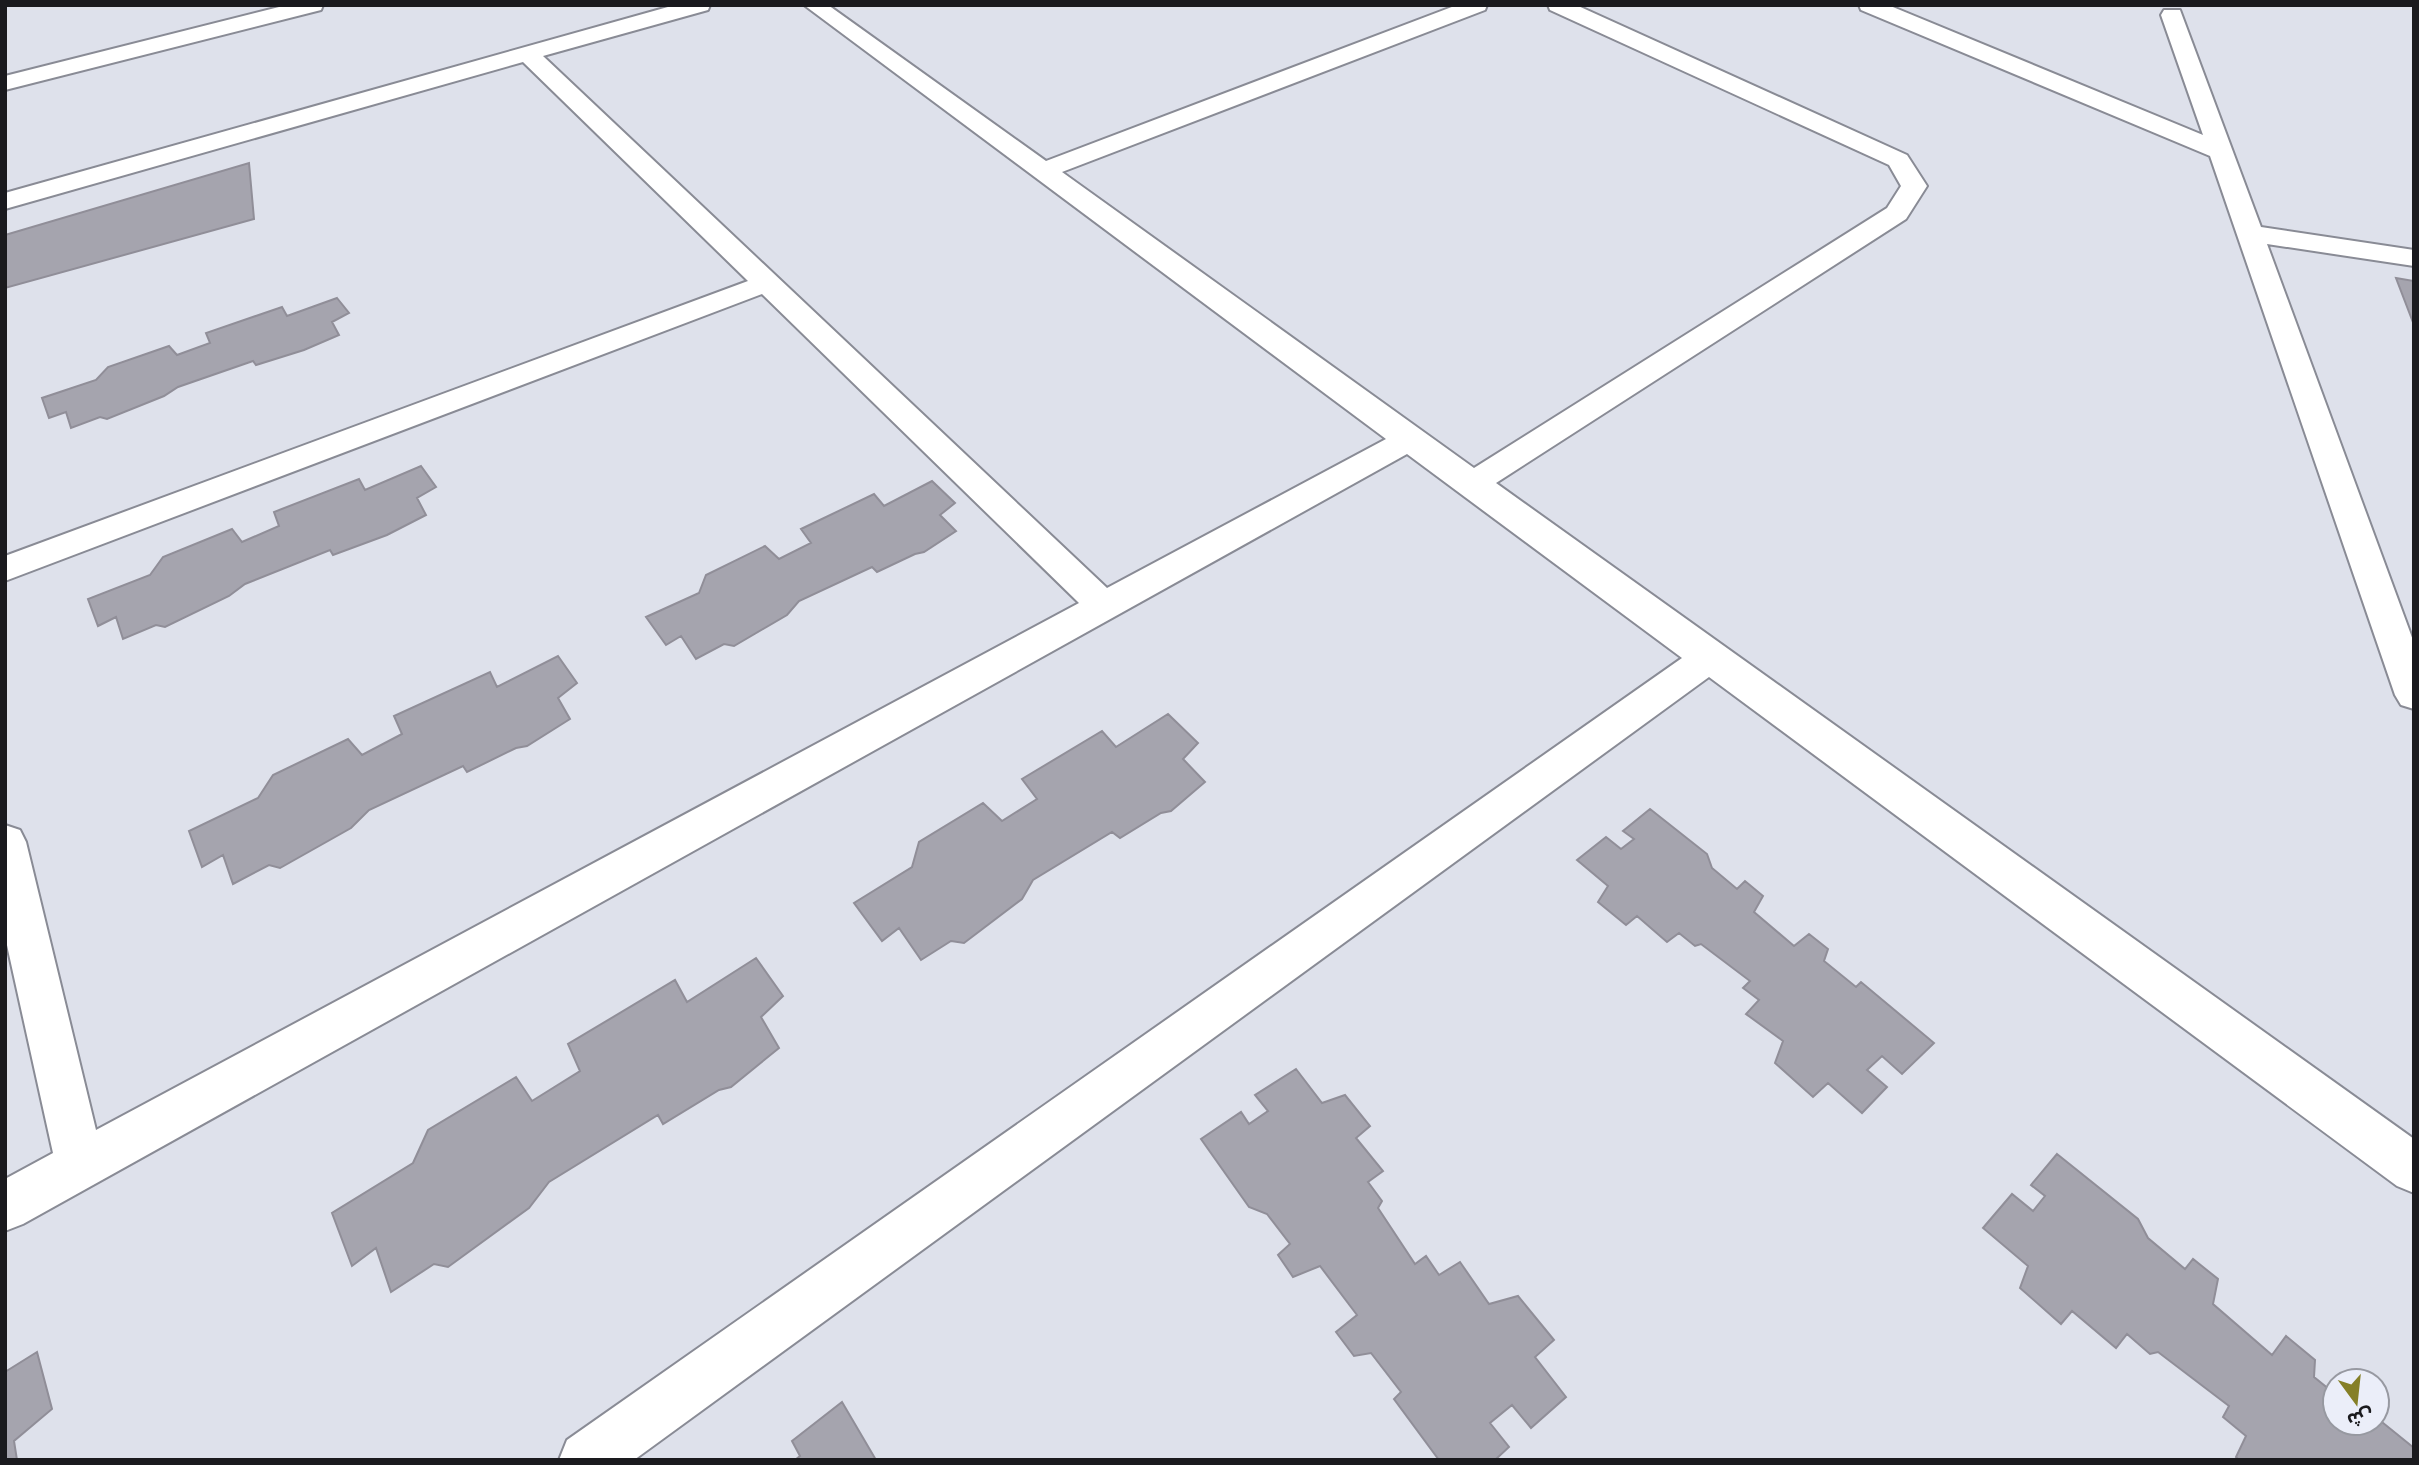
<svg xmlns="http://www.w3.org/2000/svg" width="2419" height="1465" viewBox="0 0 2419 1465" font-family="Karla,'Noto Sans Arabic',sans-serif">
  <rect width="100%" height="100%" fill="#dee1eb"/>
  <!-- building -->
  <path fill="#a5a4ae" stroke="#908e98" stroke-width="2" d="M 249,163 L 254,219 L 5,288 L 5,235 Z
    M 2396,278 L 2414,281 L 2414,325 Z
    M 337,298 L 349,313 L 332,322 L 339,335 L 304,350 L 256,365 L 253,361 L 178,387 L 164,396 L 107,419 L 100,417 L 71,428 L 66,412 L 49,418 L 42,398 L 96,380 L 108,367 L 169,346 L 177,355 L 210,343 L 206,333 L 282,307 L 287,316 Z
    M 421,466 L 436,487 L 417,498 L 426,515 L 387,535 L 333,555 L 330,550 L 245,584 L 229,596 L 165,627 L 156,625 L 123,639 L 116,617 L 98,626 L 88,599 L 150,575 L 163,557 L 232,529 L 242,542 L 279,526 L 274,512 L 359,479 L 365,490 Z
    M 932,481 L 955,503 L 940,515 L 956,531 L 924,552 L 915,554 L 877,572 L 872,567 L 799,601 L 787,615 L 734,646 L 724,644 L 696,659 L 681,636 L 666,645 L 646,617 L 699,593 L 706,575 L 765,546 L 779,559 L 811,543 L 801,529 L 874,494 L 884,506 Z
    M 558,656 L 577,683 L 558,698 L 570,719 L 527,746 L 516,748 L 467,772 L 463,766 L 369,810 L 351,828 L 280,868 L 269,865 L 233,884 L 223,855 L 202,867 L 189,831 L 258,798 L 273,775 L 348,739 L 362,755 L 402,734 L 394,716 L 490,672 L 497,687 Z
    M 1168,714 L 1198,743 L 1183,759 L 1205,782 L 1171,811 L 1161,813 L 1120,838 L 1112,832 L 1033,880 L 1022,899 L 964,943 L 951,941 L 921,960 L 899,928 L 882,941 L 854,903 L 912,867 L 919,842 L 983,803 L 1002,821 L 1037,799 L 1022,779 L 1102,731 L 1116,747 Z
    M 1650,809 L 1707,854 L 1712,868 L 1737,889 L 1745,881 L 1763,896 L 1754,912 L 1794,946 L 1809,934 L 1828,949 L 1824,961 L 1856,987 L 1861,982 L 1934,1043 L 1902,1074 L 1882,1056 L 1867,1070 L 1887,1087 L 1862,1113 L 1828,1083 L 1813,1097 L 1775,1063 L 1783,1041 L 1746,1014 L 1759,1000 L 1743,988 L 1750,981 L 1701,944 L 1695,946 L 1679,933 L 1667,942 L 1637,916 L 1626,925 L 1598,902 L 1608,886 L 1577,860 L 1606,837 L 1621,849 L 1634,839 L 1623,831 Z
    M 756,958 L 783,996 L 761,1017 L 779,1048 L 731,1087 L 719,1090 L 663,1124 L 658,1115 L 549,1182 L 529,1208 L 448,1267 L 434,1264 L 391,1292 L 376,1248 L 352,1266 L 332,1213 L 413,1163 L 428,1130 L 516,1077 L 532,1101 L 580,1071 L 568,1044 L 675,980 L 687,1002 Z
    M 1296,1069 L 1322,1103 L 1345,1095 L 1370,1126 L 1356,1138 L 1383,1171 L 1368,1182 L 1382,1201 L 1378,1208 L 1415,1264 L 1426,1256 L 1439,1275 L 1460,1262 L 1489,1304 L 1518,1296 L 1554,1340 L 1535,1357 L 1566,1397 L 1531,1428 L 1512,1405 L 1490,1423 L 1509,1447 L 1495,1460 L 1439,1460 L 1394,1399 L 1401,1392 L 1371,1353 L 1354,1356 L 1336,1332 L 1357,1315 L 1320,1266 L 1293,1277 L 1278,1255 L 1290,1244 L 1267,1214 L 1249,1207 L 1201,1139 L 1241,1112 L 1249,1124 L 1268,1111 L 1255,1095 Z
    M 2057,1154 L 2138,1219 L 2148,1238 L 2185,1269 L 2193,1259 L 2218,1279 L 2213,1304 L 2272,1355 L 2286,1336 L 2315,1360 L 2314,1377 L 2335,1394 L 2335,1423 L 2377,1423 L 2377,1418 L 2414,1448 L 2414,1460 L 2239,1460 L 2236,1457 L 2246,1436 L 2223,1417 L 2229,1406 L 2158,1352 L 2150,1354 L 2127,1334 L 2116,1348 L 2072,1311 L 2061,1324 L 2020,1288 L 2028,1266 L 1983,1228 L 2012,1194 L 2033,1211 L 2045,1196 L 2031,1185 Z
    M 37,1352 L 52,1409 L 14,1441 L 17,1460 L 5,1460 L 5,1372 Z
    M 842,1402 L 876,1460 L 795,1460 L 800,1456 L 792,1441 Z"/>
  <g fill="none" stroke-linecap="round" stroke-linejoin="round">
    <!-- minor casing -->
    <g stroke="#898b95" stroke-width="4">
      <path id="minor" d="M 287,5 L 323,5 L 321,10 L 5,90 L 5,76 Z
        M 675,5 L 710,5 L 708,10 L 543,56 L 1107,588 L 1386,439 L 804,5 L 828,5 L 1046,161 L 1457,5 L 1487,5 L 1485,10 L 1062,172 L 1474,468 L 1887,208 L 1901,186 L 1889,165 L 1550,10 L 1548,5 L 1576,5 L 1907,155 L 1927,186 L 1906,219 L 1496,483 L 2414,1139 L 2414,1193 L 2397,1186 L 1709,677 L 634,1460 L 559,1460 L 567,1440 L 1682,658 L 1407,454 L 23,1224 L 5,1231 L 5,1179 L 53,1153 L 5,936 L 5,825 L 20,830 L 26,842 L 96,1130 L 1079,603 L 762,294 L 5,581 L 5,556 L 748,281 L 523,62 L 5,209 L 5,193 Z
        M 1859,5 L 1888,5 L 2203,135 L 2161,15 L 2164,10 L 2180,10 L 2261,227 L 2414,250 L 2414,266 L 2267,244 L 2414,643 L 2414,709 L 2401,705 L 2395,695 L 2210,156 L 1861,10 Z"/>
    </g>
    <!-- minor -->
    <use href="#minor" fill="#fff" fill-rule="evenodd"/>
  </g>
  <!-- border -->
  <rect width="2419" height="1465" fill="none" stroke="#1a1a1e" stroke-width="14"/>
  <!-- north arrow -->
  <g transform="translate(2356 1402) rotate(165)"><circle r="33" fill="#ebeef9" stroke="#9799a1" stroke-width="2"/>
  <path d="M0-5L12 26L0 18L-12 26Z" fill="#857f27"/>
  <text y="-10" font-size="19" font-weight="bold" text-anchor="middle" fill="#1a1a1e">ش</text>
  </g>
</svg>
